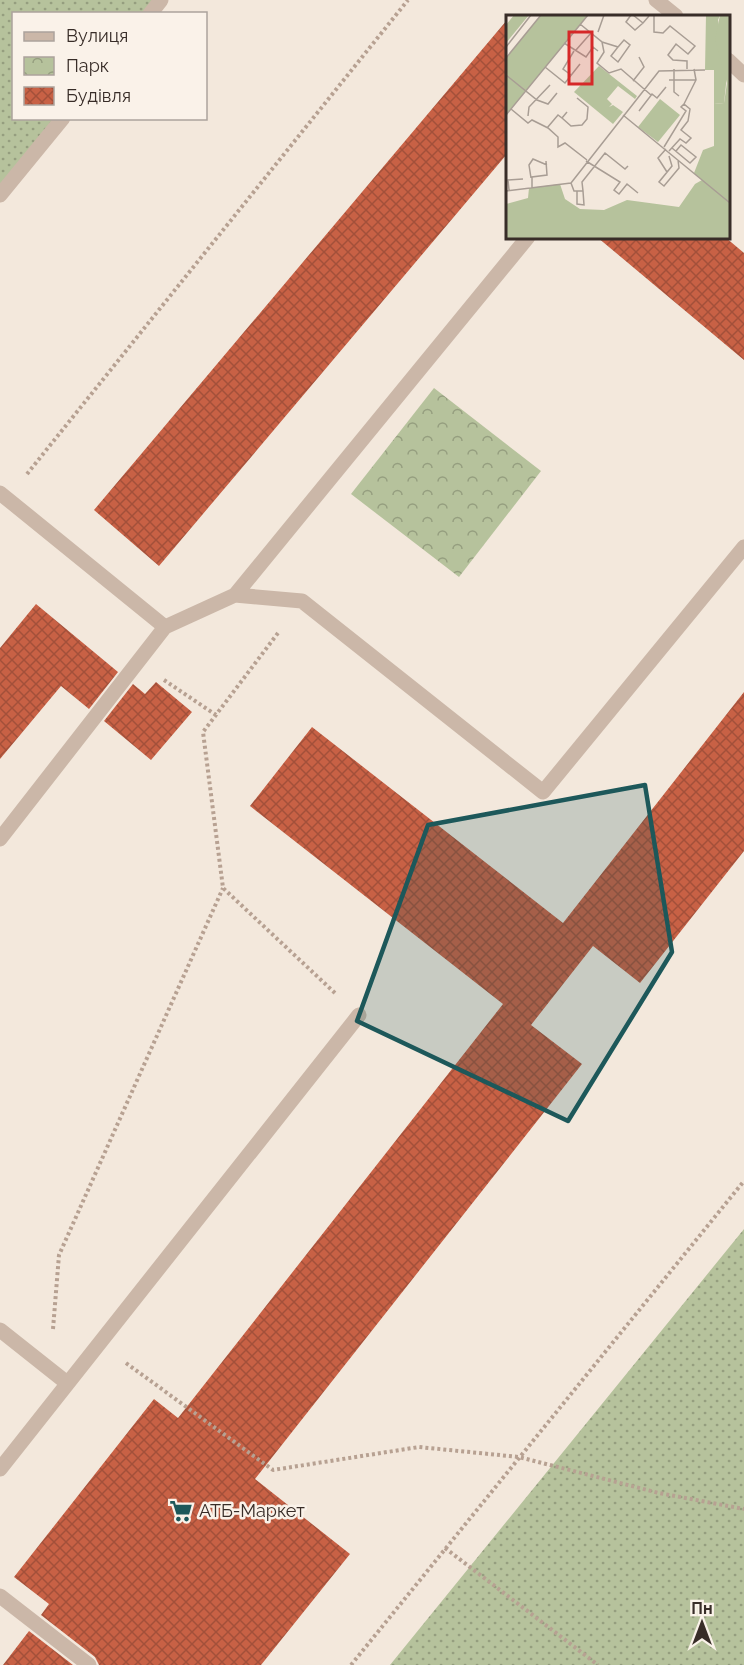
<svg xmlns="http://www.w3.org/2000/svg" width="744" height="1665" viewBox="0 0 744 1665" font-family="Raleway,sans-serif">
  <defs>
    <pattern id="grass-dots" width="8" height="8" patternUnits="userSpaceOnUse" patternTransform="scale(1.5)"><rect width="8" height="8" fill="#b6c29c"/><path d="M2 2h.1M6 6h.1" fill="none" stroke="#959e7f" stroke-width="1.8" stroke-linecap="round"/></pattern>
    <pattern id="park-crowns" width="20" height="18" patternUnits="userSpaceOnUse" patternTransform="scale(1.5)"><rect width="20" height="18" fill="#b6c29c"/><path d="M2 6a3 3 0 1 1 6 0M12 15a3 3 0 1 1 6 0" fill="none" stroke="#959e7f"/></pattern>
    <pattern id="building-cross-hatch" width="8" height="8" patternUnits="userSpaceOnUse" patternTransform="scale(1.5)"><rect width="8" height="8" fill="#c86145"/><path d="M0 0l8 8M0 8l8-8" fill="none" stroke="#a3503a"/></pattern>
  </defs>
  <rect width="100%" height="100%" fill="#f3e8dc"/>
  <!-- grass -->
  <path fill="url(#grass-dots)" d="M 0,0 L 161,0 L 150,13 L 14,14 L 14,118 L 63,119 L 0,195 Z
    M 744,1229 L 744,1665 L 390,1665 Z"/>
  <!-- park -->
  <path fill="url(#park-crowns)" d="M 434,388 L 541,471 L 459,577 L 351,494 Z"/>
  <!-- building -->
  <path fill="url(#building-cross-hatch)" d="M 507,20 L 507,154 L 159,566 L 94,510 Z
    M 597,237 L 725,237 L 744,253 L 744,360 Z
    M 36,604 L 118,672 L 89,709 L 61,686 L 0,759 L 0,648 Z
    M 156,682 L 192,712 L 151,760 L 104,721 L 133,684 L 145,694 Z
    M 744,692 L 744,851 L 640,983 L 593,946 L 531,1025 L 582,1064 L 255,1479 L 350,1554 L 261,1665 L 99,1665 L 95,1657 L 41,1615 L 49,1604 L 14,1577 L 154,1399 L 178,1418 L 503,1004 L 250,806 L 312,727 L 563,923 Z
    M 29,1631 L 73,1665 L 3,1665 Z"/>
  <g fill="none" stroke-linecap="round" stroke-linejoin="round">
    <!-- path -->
    <path stroke="#b7a192" stroke-width="4" stroke-dasharray="3 3" stroke-linecap="butt" d="M 27,474 L 408,0
      M 278,633 L 203,732 L 223,888 L 336,994
      M 164,680 L 216,715
      M 53,1329 L 59,1255 L 223,888
      M 126,1363 L 273,1470 L 419,1447 L 519,1457 L 659,1493 L 744,1509
      M 445,1548 L 598,1665
      M 351,1665 L 744,1181"/>
    <!-- minor -->
    <path stroke="#cbb7a8" stroke-width="15" d="M 656,0 L 676,16
      M 150,14 L 161,0
      M 728,60 L 744,75
      M 0,195 L 63,118
      M 0,493 L 165,627 L 235,595 L 302,601 L 543,792 L 744,547
      M 235,595 L 528,237
      M 0,839 L 165,627
      M 0,1330 L 67,1383
      M 0,1469 L 359,1015
      M 0,1596 L 89,1665"/>
  </g>
  <!-- marked area -->
  <path fill="#1d585a" fill-opacity="0.2" stroke="#1d585a" stroke-width="4.5" stroke-linejoin="round" d="M 645,785 L 672,952 L 568,1121 L 357,1021 L 428,825 Z"/>
  <!-- icons -->
  <defs>
    <g id="supermarket-bare" transform="scale(1.8)"><path d="M-6-5.5h2.5l.6 2H6L4.5 2H-2.5L-4.4-4H-6ZM-1.5 3.2a1.3 1.3 0 1 0 .1 0ZM3 3.2a1.3 1.3 0 1 0 .1 0Z" fill="#1d585a" stroke="#faf2e9" stroke-width="2.5" paint-order="stroke"/></g>
  </defs>
  <g fill-rule="evenodd">
    <use href="#supermarket-bare" x="181" y="1511"/>
  </g>
  <g text-anchor="middle" stroke-width="5" stroke-linejoin="round" paint-order="stroke">
    <!-- poi labels -->
    <g font-size="18" fill="#382d28" stroke="#faf2e9" text-anchor="start">
      <text x="199" y="1517">АТБ-Маркет</text>
    </g>
  </g>
  <!-- overview -->
  <g transform="translate(506 15)">
    <rect width="224" height="224" fill="#f3e8dc"/>
    <path d="M 8,0 L 23,0 L 0,28 L 0,10 ZM 35,0 L 82,0 L 0,100 L 0,43 ZM 200,0 L 214,0 L 212,5 L 221,60 L 218,88 L 208,89 L 208,55 L 199,55 ZM 93,51 L 131,81 L 129,84 L 112,71 L 101,84 L 106,89 L 103,92 L 107,90 L 117,97 L 107,109 L 68,77 ZM 208,117 L 223,117 L 223,223 L 0,223 L 0,189 L 22,183 L 23,173 L 54,169 L 59,184 L 74,194 L 98,195 L 121,185 L 173,192 L 189,169 L 196,165 L 188,158 L 197,135 L 208,131 Z" fill="#b6c29c"/>
    <path d="M 154,84 L 174,100 L 152,127 L 132,112 Z" fill="#b6c29c"/>
    <path d="M 214,0 L 223,0 L 223,117 L 208,117 L 208,89 L 218,88 L 221,68 L 209,25 Z" fill="#b6c29c"/>
    <path fill="none" stroke="#a89d94" stroke-width="1.5" d="M 125,0 L 120,7 L 129,15 L 137,8M 127,0 L 137,8 L 143,1M 148,0 L 148,17 L 157,18 L 164,11 L 189,31 L 182,39 L 170,29 L 162,40 L 167,45 L 181,46 L 181,54M 74,9 L 96,27 L 98,37 L 91,48 L 103,58 L 115,54 L 145,80M 92,17 L 98,0M 96,27 L 112,32 L 105,41 L 112,47 L 124,30 L 118,25 L 112,32M 58,28 L 80,42 L 87,32 L 92,36M 0,32 L 25,0M 70,35 L 85,18M 0,43 L 35,0M 39,52 L 59,68 L 74,49M 168,54 L 168,77 L 173,81M 0,60 L 31,85 L 42,89 L 51,78M 65,60 L 57,54 L 68,36M 163,65 L 190,65M 127,66 L 138,52 L 133,42M 5,94 L 22,108 L 26,105 L 42,113 L 52,122 L 52,132 L 59,128 L 81,145M 133,96 L 146,79 L 151,83 L 160,72M 0,100 L 82,0M 117,100 L 224,188M 22,101 L 23,92 L 44,70M 56,103 L 65,111 L 76,110 L 81,104 L 82,92 L 71,83M 41,113 L 52,100 L 56,103 L 61,97M 158,132 L 180,96 L 175,92 L 178,89M 166,133 L 184,148 L 190,142 L 175,130 L 170,136M 160,134 L 152,143 L 161,157M 163,136 L 174,124 L 180,128 L 185,123 L 175,115 L 182,106 L 184,94 L 178,89 L 190,65 L 188,54M 163,141 L 166,151 L 153,167 L 158,171 L 173,153 L 172,145M 80,146 L 114,167 L 108,175 L 113,179 L 121,169 L 132,178M 25,163 L 23,150 L 27,144 L 41,150M 65,168 L 153,56 L 199,55M 65,168 L 68,176 L 77,176 L 76,167 L 99,138 L 119,154 L 122,151M 26,173 L 26,162 L 41,160 L 40,146M 3,175 L 2,165 L 17,164M 0,176 L 65,168M 71,176 L 71,189 L 78,190 L 77,176"/>
    <path fill="#d62828" fill-opacity="0.15" stroke="#d62828" stroke-width="3" d="M 63,17 L 86,17 L 86,69 L 63,69 Z"/>
    <rect width="224" height="224" fill="none" stroke="#382d28" stroke-width="3"/>
  </g>
  <!-- legend -->
  <rect x="12" y="12" width="195" height="108" fill="#faf2e9" stroke="#aca39c" stroke-width="1.5"/>
  <rect x="24" y="32" width="30" height="9" fill="#cbb7a8" stroke="#aca39c" stroke-width="1.5"/>
  <text x="66" y="42" font-size="18" fill="#382d28">Вулиця</text>
  <rect x="24" y="57" width="30" height="18" fill="url(#park-crowns)" stroke="#aca39c" stroke-width="1.5"/>
  <text x="66" y="72" font-size="18" fill="#382d28">Парк</text>
  <rect x="24" y="87" width="30" height="18" fill="url(#building-cross-hatch)" stroke="#aca39c" stroke-width="1.5"/>
  <text x="66" y="102" font-size="18" fill="#382d28">Будівля</text>
  <!-- north arrow -->
  <g transform="translate(702 1623)" stroke="#faf2e9" stroke-width="4.5" paint-order="stroke">
  <path d="M0-4.5L10 22L0 15L-10 22Z" fill="#382d28"/>
  <text y="-9" font-size="16" font-weight="bold" text-anchor="middle" fill="#382d28">Пн</text>
  </g>
</svg>
